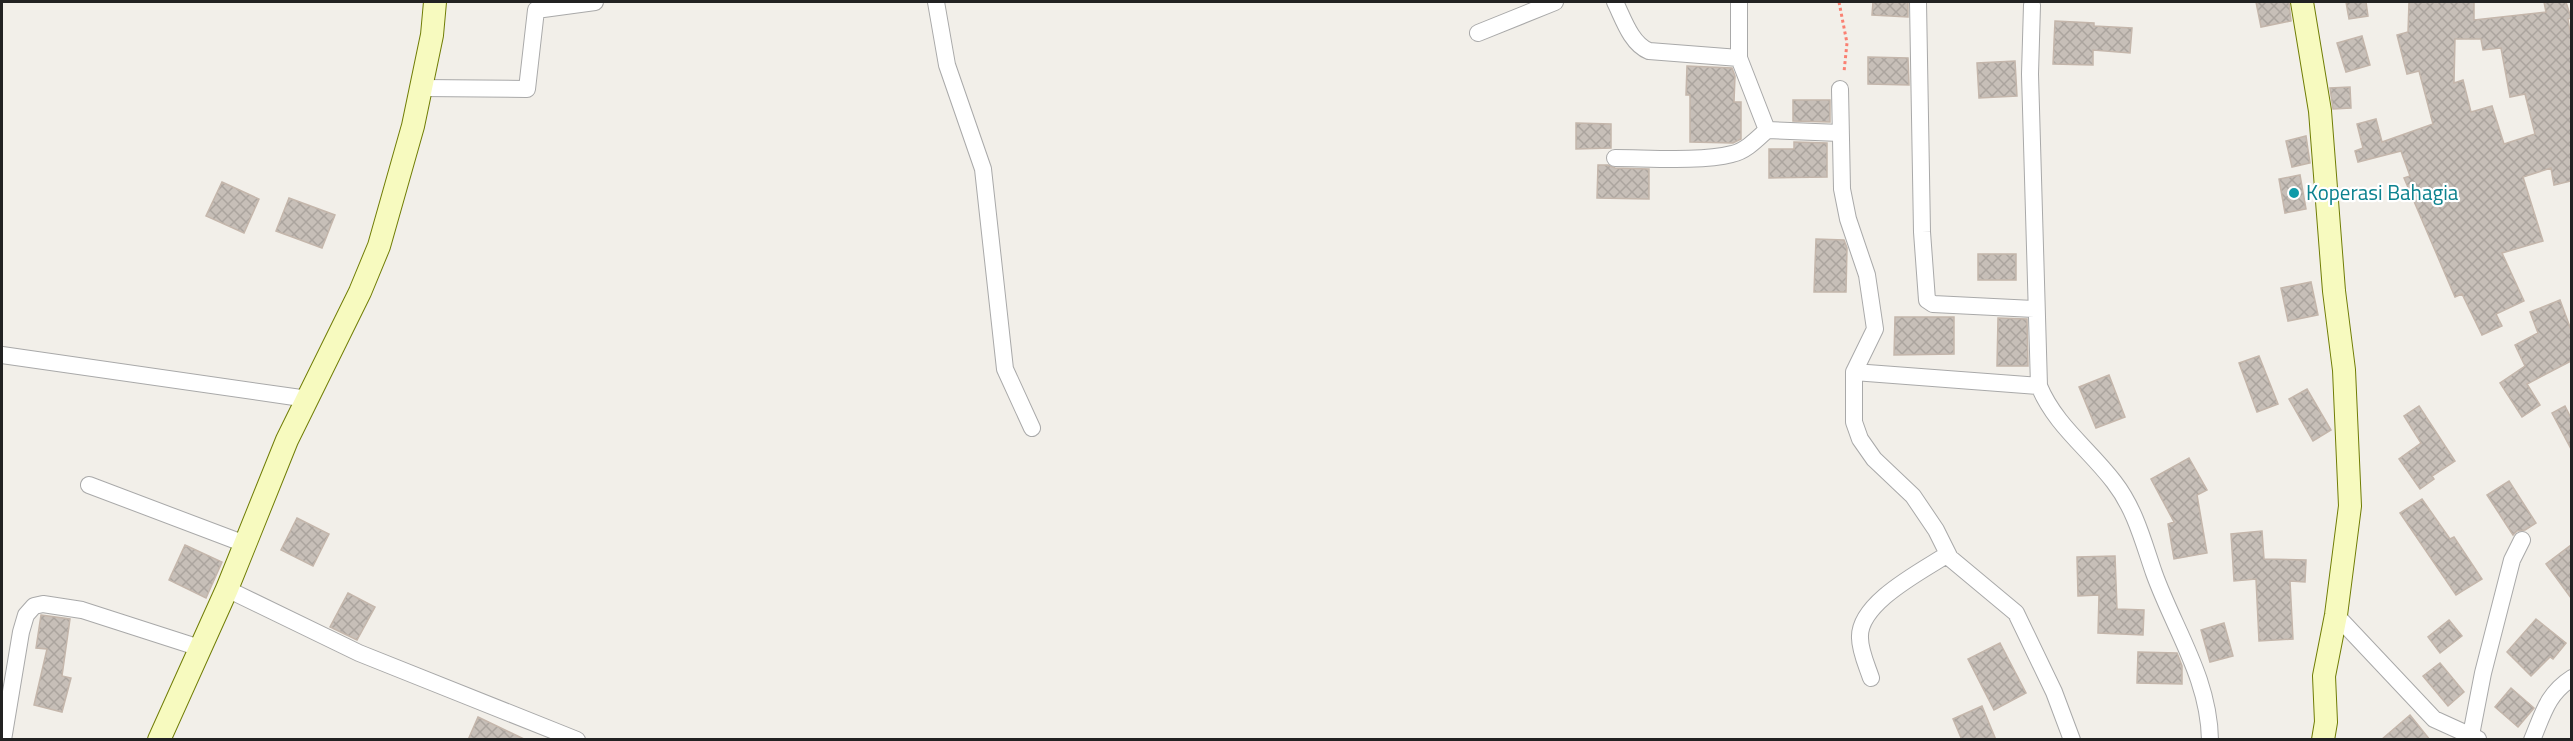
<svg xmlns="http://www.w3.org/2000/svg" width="2573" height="741" viewBox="0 0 2573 741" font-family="'Titillium Web',sans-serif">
  <defs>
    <pattern id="building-cross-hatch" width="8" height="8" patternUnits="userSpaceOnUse" patternTransform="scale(1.5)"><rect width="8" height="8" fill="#c7bfb8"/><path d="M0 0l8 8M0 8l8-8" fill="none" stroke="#aba49e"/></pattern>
  </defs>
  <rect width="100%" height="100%" fill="#f2efe9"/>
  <!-- building -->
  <path fill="url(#building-cross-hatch)" stroke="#c4b6ab" stroke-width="1.5" fill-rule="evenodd" d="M 1873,2 L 1908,2 L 1908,17 L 1872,15 Z
    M 2256,2 L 2289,2 L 2291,21 L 2261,27 Z
    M 2346,2 L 2366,2 L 2368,16 L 2349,19 Z
    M 2409,2 L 2474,2 L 2474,20 L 2546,12 L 2544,2 L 2566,2 L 2571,18 L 2568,19 L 2571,37 L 2571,181 L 2554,185 L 2551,168 L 2523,177 L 2543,241 L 2502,253 L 2524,301 L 2496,314 L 2502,326 L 2482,335 L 2462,294 L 2455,297 L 2404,178 L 2410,176 L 2401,151 L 2358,162 L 2355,151 L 2363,148 L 2357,124 L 2376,119 L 2382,142 L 2433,124 L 2419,71 L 2407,74 L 2397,35 L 2408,32 ZM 2455,39 L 2481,39 L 2483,50 L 2501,48 L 2510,97 L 2525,94 L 2535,134 L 2504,144 L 2492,106 L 2471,112 L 2463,80 L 2454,83 Z
    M 2055,21 L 2094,23 L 2094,26 L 2132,28 L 2130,53 L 2093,50 L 2093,65 L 2053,64 Z
    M 2362,36 L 2370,65 L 2346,72 L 2337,43 Z
    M 1868,57 L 1908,58 L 1909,85 L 1868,84 Z
    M 2015,61 L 2017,96 L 1979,98 L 1977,63 Z
    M 1687,66 L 1732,68 L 1735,76 L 1734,102 L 1741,102 L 1741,139 L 1733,143 L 1690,142 L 1690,95 L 1686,95 Z
    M 2350,87 L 2351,108 L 2333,109 L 2330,88 Z
    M 1793,100 L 1830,100 L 1830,122 L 1793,121 Z
    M 1576,123 L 1611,124 L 1611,148 L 1576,149 Z
    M 2306,136 L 2310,163 L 2292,167 L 2286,141 Z
    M 1794,142 L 1827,143 L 1827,177 L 1769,178 L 1769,149 L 1794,149 Z
    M 1598,165 L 1608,165 L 1615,168 L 1649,169 L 1649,199 L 1597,198 Z
    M 2300,175 L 2306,209 L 2285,213 L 2279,179 Z
    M 222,182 L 259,199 L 244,233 L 206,216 Z
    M 289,198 L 335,215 L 322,248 L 276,231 Z
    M 1816,239 L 1844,240 L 1847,248 L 1846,292 L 1814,292 Z
    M 1978,254 L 2016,254 L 2016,280 L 1978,280 Z
    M 2311,282 L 2318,315 L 2288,321 L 2281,288 Z
    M 2560,300 L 2571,330 L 2571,361 L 2527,384 L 2540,405 L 2522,417 L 2500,383 L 2525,366 L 2515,345 L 2538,333 L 2530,312 Z
    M 1895,317 L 1954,317 L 1954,354 L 1894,355 Z
    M 1998,318 L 2027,319 L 2028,366 L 1997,366 Z
    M 2259,356 L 2278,404 L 2257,412 L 2239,363 Z
    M 2109,375 L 2125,417 L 2096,428 L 2079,387 Z
    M 2307,389 L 2331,430 L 2313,441 L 2289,399 Z
    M 2419,406 L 2455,461 L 2432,476 L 2434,479 L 2420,489 L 2399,459 L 2421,443 L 2404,416 Z
    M 2565,406 L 2571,418 L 2571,449 L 2552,413 Z
    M 2189,458 L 2207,490 L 2197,495 L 2207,553 L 2174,559 L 2168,524 L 2174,522 L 2151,479 Z
    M 2509,481 L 2536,523 L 2525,530 L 2517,531 L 2513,535 L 2487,495 Z
    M 2422,499 L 2450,539 L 2454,537 L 2482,579 L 2456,595 L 2400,513 Z
    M 297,518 L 329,534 L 313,566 L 281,550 Z
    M 2262,531 L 2264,559 L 2306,560 L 2305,582 L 2290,581 L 2293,639 L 2259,641 L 2256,579 L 2234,581 L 2231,534 Z
    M 185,545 L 222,562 L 206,598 L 169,580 Z
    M 2571,545 L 2571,598 L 2546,564 Z
    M 2115,556 L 2117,609 L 2144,610 L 2143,635 L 2098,633 L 2099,595 L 2078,596 L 2077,557 Z
    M 348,593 L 375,607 L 357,640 L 330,627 Z
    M 41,615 L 70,619 L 62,676 L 71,678 L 62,712 L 34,705 L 47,649 L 36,648 Z
    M 2536,619 L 2566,643 L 2553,659 L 2550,657 L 2531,676 L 2507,652 Z
    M 2449,620 L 2462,636 L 2440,653 L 2428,637 Z
    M 2224,623 L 2233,656 L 2210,662 L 2201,630 Z
    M 2000,643 L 2026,693 L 1994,710 L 1968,659 Z
    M 2138,652 L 2177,653 L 2182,666 L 2182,684 L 2137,683 Z
    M 2440,663 L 2464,692 L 2448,706 L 2423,676 Z
    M 2511,688 L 2534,708 L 2518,727 L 2495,707 Z
    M 1982,706 L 1996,740 L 1962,740 L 1953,719 Z
    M 2410,715 L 2430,740 L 2381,740 Z
    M 478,717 L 526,740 L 468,740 Z"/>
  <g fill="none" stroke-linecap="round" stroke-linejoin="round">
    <!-- street casing -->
    <g stroke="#a9a9a9" stroke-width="18">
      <path id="street" d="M 936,2 L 947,65 L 983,169 L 1005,369 L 1032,428
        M 1615,2 C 1623,18 1631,44 1649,51 L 1739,58 L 1767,130 L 1840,133
        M 1739,2 L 1739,58
        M 1918,2 L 1922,232 L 1927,300 L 1933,304 L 2035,309
        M 2032,5 L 2030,74 L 2039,386 C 2055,425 2089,449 2114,482 C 2135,509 2143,541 2154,573 C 2174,629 2209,678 2210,740
        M 1478,33 L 1555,2
        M 422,88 L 527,89 L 536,10 L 595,2
        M 1840,89 L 1842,189 L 1848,219 L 1867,275 L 1875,329 L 1854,372 L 2039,386
        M 1615,158 C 1648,158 1701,162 1732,154 C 1746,151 1757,139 1767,130
        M 2,355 L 308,399
        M 1854,372 L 1854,422 L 1860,439 L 1874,459 L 1913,496 L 1936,530 L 1950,558 L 2016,613 L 2054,692 L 2072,740
        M 89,485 L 245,544
        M 227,589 L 359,653 L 577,740
        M 2336,615 L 2434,719 L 2478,739
        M 1871,678 C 1867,666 1860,651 1860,638 C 1858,603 1922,571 1948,554
        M 2471,735 L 2483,673 L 2512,560 L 2522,540
        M 3,740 L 21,632 L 26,615 L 34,606 L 43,604 L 82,610 L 200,648
        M 2532,740 C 2543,714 2547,694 2572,678"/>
    </g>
    <!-- secondary casing -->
    <g stroke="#707d05" stroke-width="24">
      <path id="secondary" d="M 2302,2 L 2320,111 L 2334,291 L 2344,370 L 2350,506 L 2336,615 L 2324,676 L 2326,722 L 2323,740
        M 159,740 L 227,589 L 287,440 L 360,292 L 379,246 L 413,126 L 432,35 L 435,2"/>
    </g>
    <!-- path -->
    <path stroke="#fa8072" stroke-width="3" stroke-dasharray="3 3" stroke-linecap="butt" d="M 1839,2 L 1847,43 L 1844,72"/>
    <!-- street -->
    <use href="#street" stroke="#fff" stroke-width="16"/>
    <!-- secondary -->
    <use href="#secondary" stroke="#f7fabf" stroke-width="22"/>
  </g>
  <!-- markers -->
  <circle fill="#0f9aa8" stroke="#fff" stroke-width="2" cx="2294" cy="193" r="6"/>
  <g text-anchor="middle" stroke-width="4.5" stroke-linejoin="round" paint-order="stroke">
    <!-- culture labels -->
    <g font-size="21" fill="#0d838f" stroke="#fff" text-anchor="start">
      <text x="2306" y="200">Koperasi Bahagia</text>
    </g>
  </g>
  <!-- border -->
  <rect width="2573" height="741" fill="none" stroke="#222222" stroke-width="6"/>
</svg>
